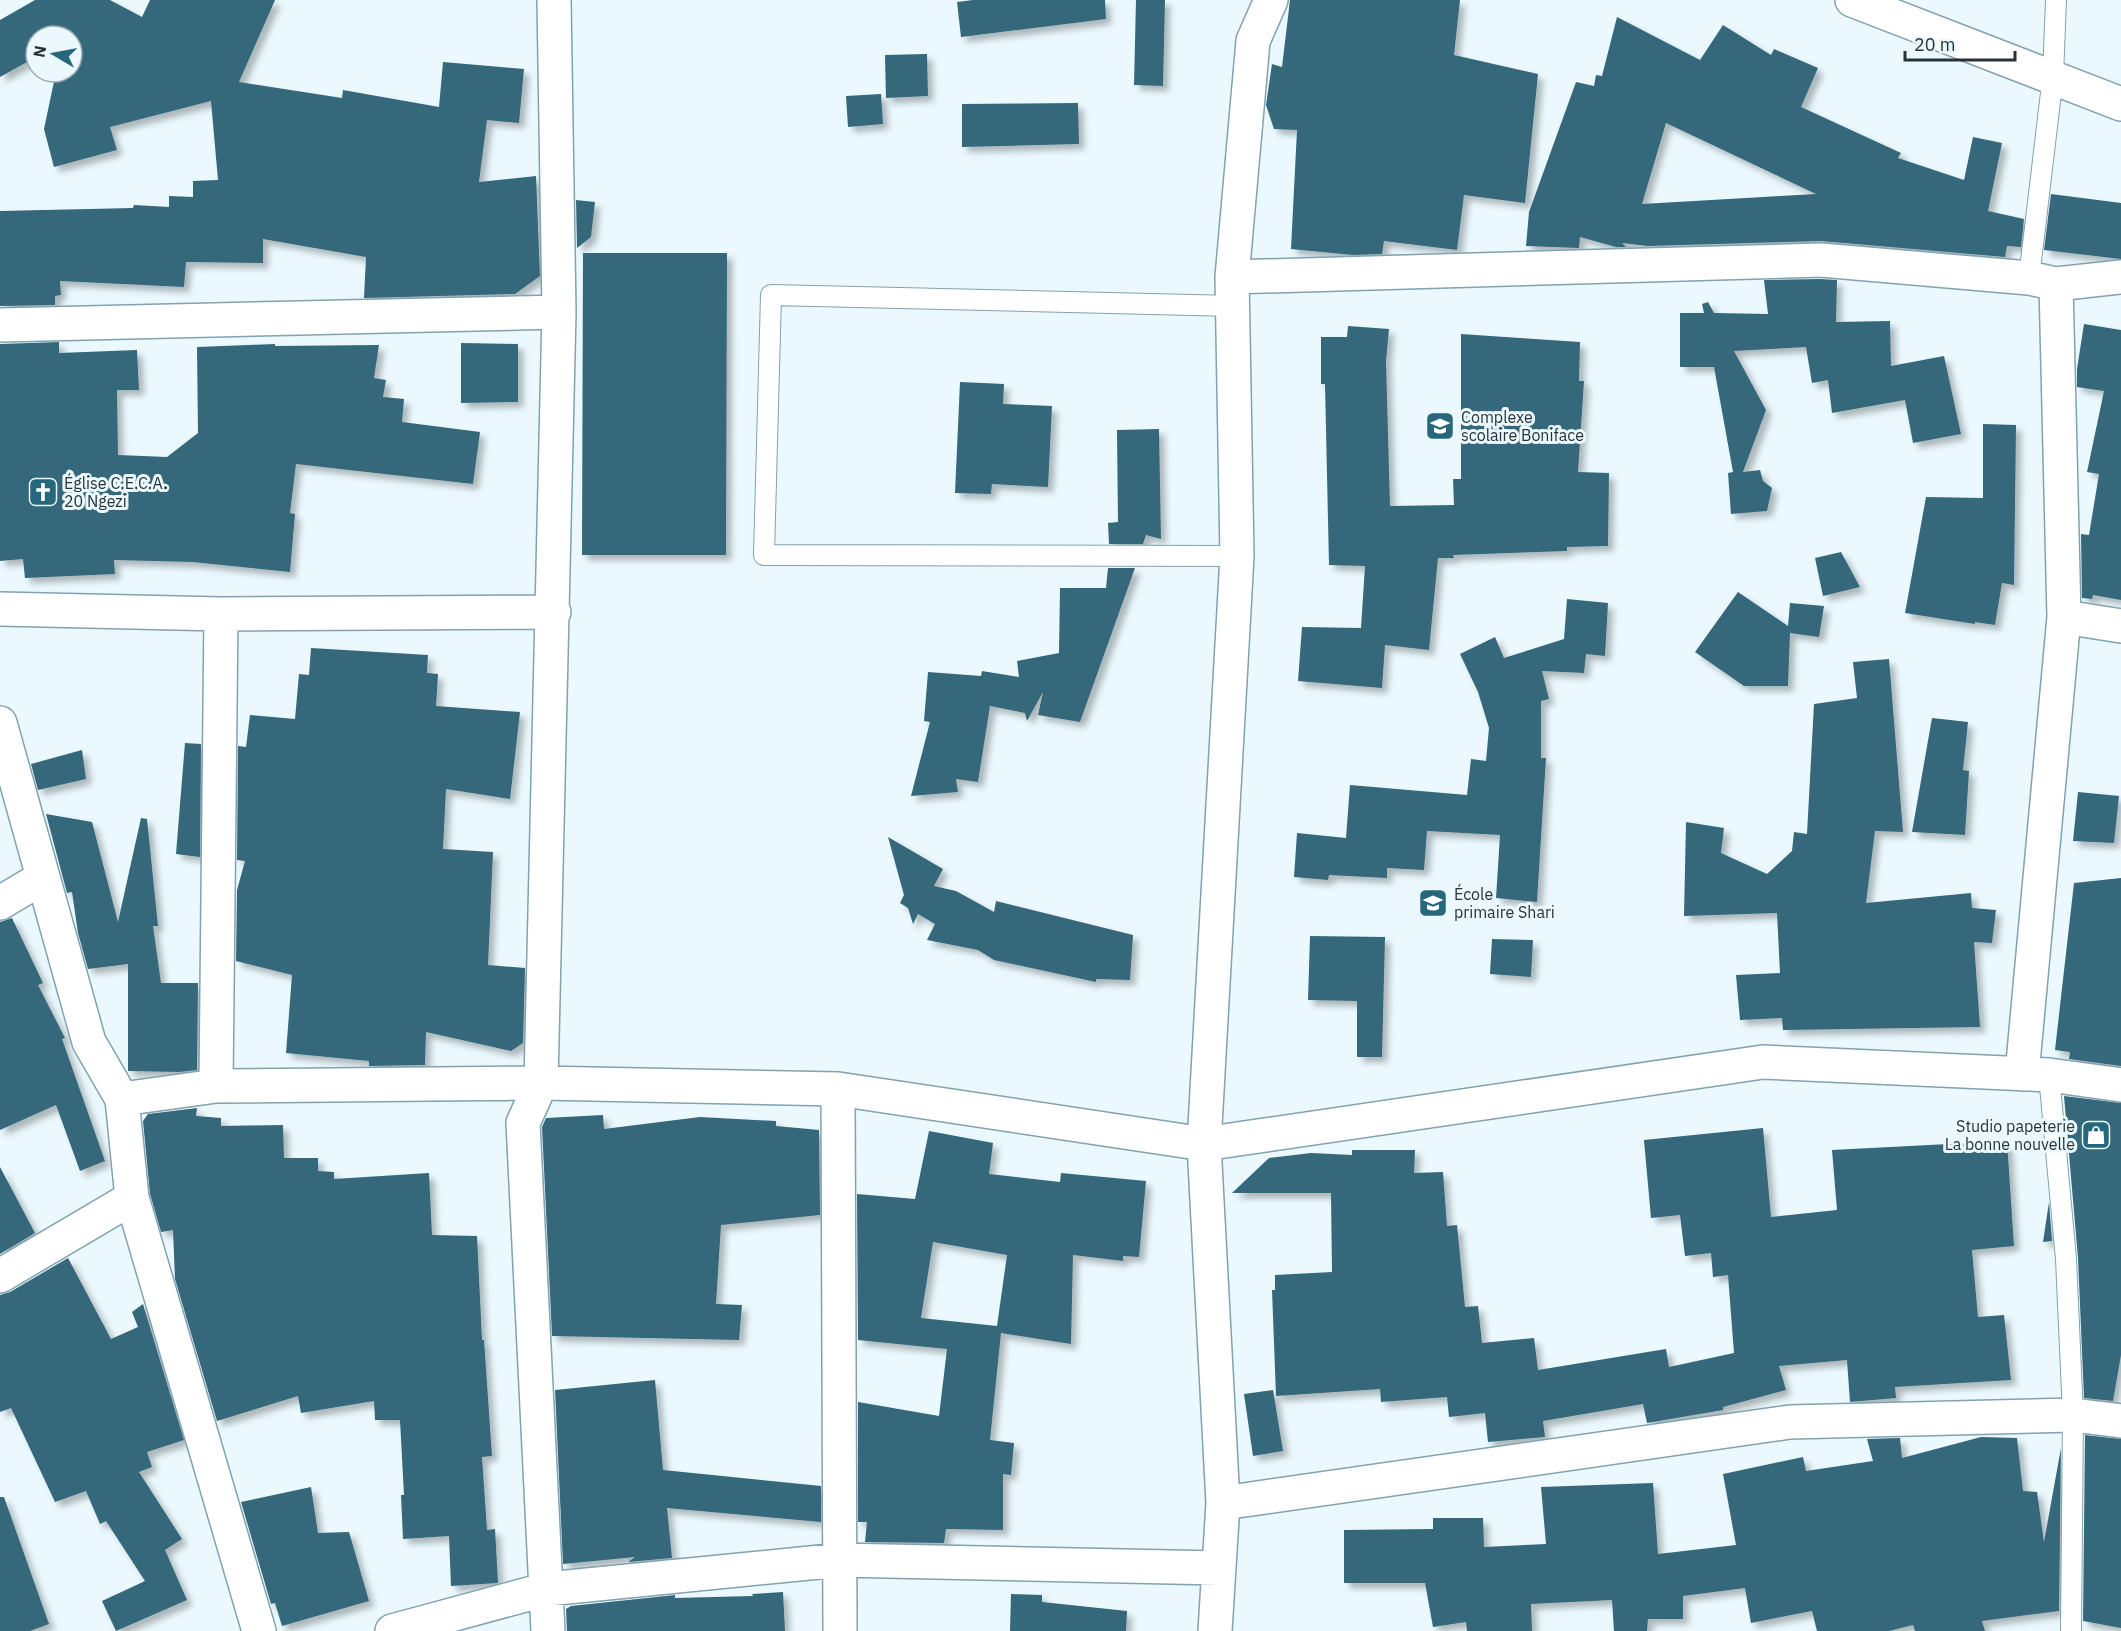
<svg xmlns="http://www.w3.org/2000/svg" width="2121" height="1631" viewBox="0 0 2121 1631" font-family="'IBM Plex Sans',sans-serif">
  <defs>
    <filter id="shadow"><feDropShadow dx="5.5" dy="5.5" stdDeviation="3" flood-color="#0004"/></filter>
  </defs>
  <rect width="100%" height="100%" fill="#ebf9fe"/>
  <!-- building -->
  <path fill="#35687a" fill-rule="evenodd" filter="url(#shadow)" d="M 35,0 L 110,0 L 142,17 L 150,0 L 275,0 L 239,82 L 342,98 L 343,90 L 439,107 L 443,62 L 524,69 L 519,123 L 487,120 L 479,182 L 536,176 L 540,276 L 515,294 L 364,298 L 366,257 L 263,239 L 263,263 L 186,262 L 184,287 L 60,281 L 61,295 L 55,296 L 55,305 L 0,306 L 0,211 L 133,208 L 134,205 L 169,207 L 169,196 L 193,197 L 193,181 L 218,180 L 211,101 L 110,127 L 117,150 L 54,167 L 44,129 L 56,72 L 72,72 L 72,36 L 36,36 L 36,57 L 0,77 L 0,20 Z
    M 973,0 L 1105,0 L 1106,19 L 961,37 L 957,2 Z
    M 1136,0 L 1165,0 L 1163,86 L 1134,85 Z
    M 1290,0 L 1460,0 L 1454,55 L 1538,74 L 1525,203 L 1464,195 L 1457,250 L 1384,241 L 1382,254 L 1353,255 L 1291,249 L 1297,130 L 1274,129 L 1266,105 L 1272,64 L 1282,67 Z
    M 1617,17 L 1700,60 L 1723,25 L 1771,55 L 1774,49 L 1818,68 L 1801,107 L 1901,153 L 1898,158 L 1964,180 L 1973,137 L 2002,143 L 1988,211 L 2024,219 L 2021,247 L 2007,246 L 2005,257 L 1821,241 L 1648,246 L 1622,243 L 1626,247 L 1616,247 L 1580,237 L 1579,248 L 1526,246 L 1529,212 L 1576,82 L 1594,86 L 1596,75 L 1602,76 ZM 1666,123 L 1816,194 L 1642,204 Z
    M 927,54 L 928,96 L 886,98 L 885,55 Z
    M 881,94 L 883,124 L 848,127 L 846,96 Z
    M 1078,103 L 1079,144 L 962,147 L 962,104 Z
    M 2051,194 L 2121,203 L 2121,259 L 2044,250 Z
    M 576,200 L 595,202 L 591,237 L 577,248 Z
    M 583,253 L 727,253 L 726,555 L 582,555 Z
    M 1820,279 L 1837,280 L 1836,322 L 1890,321 L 1891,366 L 1944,356 L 1961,434 L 1913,443 L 1905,400 L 1832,413 L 1828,380 L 1812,383 L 1806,347 L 1734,351 L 1766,410 L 1743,472 L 1760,470 L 1763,481 L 1772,488 L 1767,511 L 1731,514 L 1728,473 L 1733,472 L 1714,367 L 1680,367 L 1680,313 L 1704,313 L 1702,304 L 1708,302 L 1714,313 L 1768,314 L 1764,280 Z
    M 2084,324 L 2121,330 L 2121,600 L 2093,595 L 2092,599 L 2082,598 L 2081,534 L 2089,535 L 2099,474 L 2087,472 L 2104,391 L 2077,387 L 2077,369 Z
    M 1348,326 L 1389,329 L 1386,361 L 1390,506 L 1454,505 L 1453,479 L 1461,479 L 1461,334 L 1580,342 L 1579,381 L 1584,381 L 1578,472 L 1609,473 L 1608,546 L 1567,547 L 1567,551 L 1453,555 L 1454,558 L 1438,558 L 1429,650 L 1385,645 L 1382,688 L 1298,681 L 1302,627 L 1361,628 L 1365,566 L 1329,565 L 1325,384 L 1321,384 L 1321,337 L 1347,337 Z
    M 59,342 L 59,353 L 137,350 L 139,390 L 117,390 L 118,455 L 167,457 L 198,433 L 197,347 L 275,344 L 275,346 L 379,345 L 374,378 L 386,380 L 383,397 L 404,399 L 402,422 L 480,432 L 473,484 L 296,464 L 290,513 L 295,514 L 290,572 L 193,562 L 114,560 L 115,574 L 25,578 L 23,559 L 0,561 L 0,344 Z
    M 461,343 L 518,344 L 518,402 L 461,403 Z
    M 960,382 L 1004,384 L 1003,404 L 1052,406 L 1048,487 L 992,484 L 991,494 L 955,493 Z
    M 1983,424 L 2016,425 L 2014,585 L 2002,583 L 1995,625 L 1975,622 L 1975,624 L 1905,613 L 1926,497 L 1983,498 Z
    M 1159,429 L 1161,539 L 1146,535 L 1143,544 L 1109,544 L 1108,523 L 1118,522 L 1117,430 Z
    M 1841,552 L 1860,587 L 1823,596 L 1815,558 Z
    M 1108,568 L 1135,568 L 1080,722 L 1038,715 L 1043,692 L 1027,721 L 1025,713 L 990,706 L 978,782 L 956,779 L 958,792 L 911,796 L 930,722 L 924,721 L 928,672 L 981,676 L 982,671 L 1019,677 L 1017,661 L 1059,653 L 1060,588 L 1106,588 Z
    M 1738,592 L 1788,626 L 1790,603 L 1824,606 L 1819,637 L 1790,633 L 1788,686 L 1744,686 L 1695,652 Z
    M 1567,599 L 1608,603 L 1605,656 L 1586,654 L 1584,673 L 1542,671 L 1549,699 L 1541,701 L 1541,758 L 1546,758 L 1537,902 L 1496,898 L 1500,835 L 1427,831 L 1424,870 L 1387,868 L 1387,878 L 1329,875 L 1328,880 L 1294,877 L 1297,833 L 1346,838 L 1350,785 L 1467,795 L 1471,759 L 1486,761 L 1489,728 L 1478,692 L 1460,654 L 1495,637 L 1504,658 L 1564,639 Z
    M 311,648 L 428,655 L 427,673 L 438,674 L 436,706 L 520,712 L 510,799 L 446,789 L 443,849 L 493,852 L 488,965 L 525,968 L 523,1043 L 511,1051 L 426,1032 L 425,1065 L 369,1066 L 369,1061 L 286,1053 L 292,975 L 236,961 L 237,890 L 245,861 L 237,860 L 238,746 L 246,747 L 250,715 L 295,719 L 299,674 L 309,675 Z
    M 1889,659 L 1903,832 L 1875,831 L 1866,903 L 1971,893 L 1972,908 L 1996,910 L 1992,943 L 1974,942 L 1980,1027 L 1783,1030 L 1782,1018 L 1740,1020 L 1736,975 L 1780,973 L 1777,913 L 1684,916 L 1686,822 L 1724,828 L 1721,853 L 1767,874 L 1792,851 L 1794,832 L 1807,834 L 1814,704 L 1857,698 L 1853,662 Z
    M 1932,718 L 1968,722 L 1963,770 L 1969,771 L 1965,835 L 1912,832 Z
    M 185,743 L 201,744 L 200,857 L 176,854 Z
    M 82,750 L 86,779 L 38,790 L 31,764 Z
    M 2078,792 L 2119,796 L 2114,843 L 2073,841 Z
    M 46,814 L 92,822 L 118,922 L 141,818 L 147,819 L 158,926 L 153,926 L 161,983 L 198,983 L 197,1070 L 179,1072 L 128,1071 L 128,964 L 88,969 L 78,933 L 72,892 L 67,893 Z
    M 888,837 L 943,869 L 934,886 L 956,891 L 994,912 L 996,901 L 1133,935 L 1130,980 L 1096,979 L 1096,982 L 994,960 L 978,950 L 927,940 L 935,924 L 918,914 L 913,924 L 908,908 L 900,903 L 904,895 Z
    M 2121,878 L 2121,1066 L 2069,1059 L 2070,1052 L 2055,1050 L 2074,883 Z
    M 12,918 L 43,983 L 38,985 L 65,1038 L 62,1039 L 105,1161 L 80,1171 L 56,1105 L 0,1130 L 0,922 Z
    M 1310,936 L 1385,937 L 1382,1057 L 1357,1057 L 1357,1001 L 1308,1000 Z
    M 1492,939 L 1533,940 L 1531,977 L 1490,974 Z
    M 2064,1096 L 2121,1103 L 2121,1355 L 2113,1401 L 2084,1398 L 2078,1258 Z
    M 197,1108 L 196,1116 L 221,1118 L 221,1126 L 283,1125 L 284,1158 L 318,1158 L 318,1171 L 334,1172 L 334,1179 L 429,1173 L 432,1235 L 477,1236 L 482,1340 L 484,1340 L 492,1456 L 482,1457 L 487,1530 L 495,1529 L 498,1583 L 451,1586 L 449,1536 L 403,1539 L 401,1495 L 404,1495 L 400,1420 L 375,1420 L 374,1401 L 301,1413 L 298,1396 L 217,1421 L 175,1279 L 173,1230 L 161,1232 L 150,1194 L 143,1121 L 148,1114 Z
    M 603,1115 L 604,1129 L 700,1117 L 776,1121 L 776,1126 L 819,1130 L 820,1215 L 721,1225 L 716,1304 L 742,1305 L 739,1340 L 552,1336 L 542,1127 L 546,1118 Z
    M 1763,1128 L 1771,1217 L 1837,1210 L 1832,1150 L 2007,1141 L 2014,1246 L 1972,1250 L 1978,1317 L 2004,1315 L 2011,1380 L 1895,1387 L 1896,1398 L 1850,1402 L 1847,1360 L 1779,1366 L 1786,1390 L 1723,1407 L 1723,1410 L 1647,1423 L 1643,1404 L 1543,1421 L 1545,1437 L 1488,1442 L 1485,1413 L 1449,1417 L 1447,1397 L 1381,1402 L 1380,1389 L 1276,1396 L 1272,1290 L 1275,1290 L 1275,1275 L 1332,1272 L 1331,1193 L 1232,1193 L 1269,1158 L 1311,1153 L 1352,1155 L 1352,1150 L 1415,1150 L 1414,1173 L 1443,1172 L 1447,1226 L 1457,1225 L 1465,1307 L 1478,1306 L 1482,1343 L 1534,1338 L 1538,1370 L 1666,1349 L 1669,1367 L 1734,1353 L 1728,1275 L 1713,1277 L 1711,1253 L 1685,1256 L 1680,1215 L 1651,1218 L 1644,1140 Z
    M 929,1131 L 993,1143 L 989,1174 L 1060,1182 L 1061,1173 L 1146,1181 L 1139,1257 L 1123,1256 L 1123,1261 L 1073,1255 L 1071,1344 L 1001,1333 L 990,1440 L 1014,1443 L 1011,1475 L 1003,1474 L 1003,1530 L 946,1529 L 944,1543 L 865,1542 L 867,1522 L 858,1522 L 858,1402 L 939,1416 L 947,1349 L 858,1340 L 857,1194 L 915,1199 ZM 933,1242 L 1007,1255 L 997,1326 L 921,1318 Z
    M 0,1167 L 35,1233 L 0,1254 Z
    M 2049,1202 L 2052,1241 L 2043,1242 Z
    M 68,1258 L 111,1339 L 138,1327 L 132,1312 L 143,1304 L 184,1440 L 147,1452 L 152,1467 L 139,1472 L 182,1539 L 165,1550 L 187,1600 L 116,1631 L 102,1601 L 145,1581 L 106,1521 L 100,1524 L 86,1491 L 55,1502 L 11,1408 L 0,1412 L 0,1295 L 10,1292 Z
    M 655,1380 L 663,1470 L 821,1486 L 821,1522 L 667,1508 L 672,1558 L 628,1562 L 635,1557 L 563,1564 L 555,1390 Z
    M 1273,1390 L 1283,1451 L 1253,1456 L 1244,1394 Z
    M 2085,1435 L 2121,1439 L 2121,1628 L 2083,1621 Z
    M 1981,1437 L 2017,1438 L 2023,1491 L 2037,1492 L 2044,1542 L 2061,1448 L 2059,1611 L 1982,1621 L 1985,1631 L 1915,1631 L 1913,1625 L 1889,1631 L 1817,1631 L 1812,1611 L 1751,1623 L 1745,1588 L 1683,1596 L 1683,1619 L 1648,1619 L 1647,1631 L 1614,1631 L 1612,1600 L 1531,1604 L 1532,1631 L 1467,1631 L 1466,1622 L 1433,1627 L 1425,1583 L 1344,1583 L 1344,1530 L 1433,1529 L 1433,1518 L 1483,1518 L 1484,1547 L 1546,1544 L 1541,1487 L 1653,1483 L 1658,1554 L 1736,1545 L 1723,1474 L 1803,1457 L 1806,1471 L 1873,1461 L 1867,1439 L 1900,1438 L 1902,1458 Z
    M 311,1487 L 318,1533 L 349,1532 L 369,1601 L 282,1626 L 275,1603 L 271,1604 L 241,1502 Z
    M 0,1497 L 4,1497 L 49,1624 L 30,1631 L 0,1631 Z
    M 783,1592 L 785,1631 L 567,1631 L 566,1609 L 571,1606 L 675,1595 L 675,1598 L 753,1596 L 752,1594 Z
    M 1011,1594 L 1042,1595 L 1042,1602 L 1127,1611 L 1126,1631 L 1010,1631 Z"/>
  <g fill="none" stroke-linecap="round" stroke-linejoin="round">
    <!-- service casing -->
    <g stroke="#81a2ae" stroke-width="22">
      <path id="service" d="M 2029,278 L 2053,76 L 2056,0
        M 1234,306 L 771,295 L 764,555 L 1237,556
        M 2049,1075 L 2066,1259 L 2073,1415 L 2071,1631"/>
    </g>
    <!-- minor casing -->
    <g stroke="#81a2ae" stroke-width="36">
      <path id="minor" d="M 1232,277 L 1821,260 L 2029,278 L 2056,284 L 2121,277
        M 0,325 L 559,312
        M 0,609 L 221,614 L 554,612
        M 2064,617 L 2121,626
        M 0,723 L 89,1042 L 122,1099 L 132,1198 L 259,1631
        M 0,903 L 42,878
        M 2022,1074 L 2064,617 L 2056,284
        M 216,1086 L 221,614
        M 838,1089 L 840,1631
        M 122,1099 L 216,1086 L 541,1083 L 838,1089 L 1204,1144 L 1763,1062 L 2049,1075 L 2121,1085
        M 0,1276 L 132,1198
        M 1223,1503 L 1790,1422 L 2073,1415 L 2121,1421
        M 392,1631 L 547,1589 L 840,1560 L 1219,1568
        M 548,1631 L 523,1123 L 541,1083 L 559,312 L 554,0
        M 1215,1631 L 1223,1503 L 1204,1144 L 1237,556 L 1232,277 L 1253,41 L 1271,0"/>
    </g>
    <!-- primary casing -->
    <g stroke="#81a2ae" stroke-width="36">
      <path id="primary" d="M 1852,0 L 2121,104"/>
    </g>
    <!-- service -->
    <use href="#service" stroke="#fff" stroke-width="20"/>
    <!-- minor -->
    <use href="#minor" stroke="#fff" stroke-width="33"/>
    <!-- primary -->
    <use href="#primary" stroke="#fff" stroke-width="33"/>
  </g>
  <!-- icons -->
  <defs>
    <g id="school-square" transform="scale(1.5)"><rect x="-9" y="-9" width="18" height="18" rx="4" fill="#27677c" stroke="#ebf9fe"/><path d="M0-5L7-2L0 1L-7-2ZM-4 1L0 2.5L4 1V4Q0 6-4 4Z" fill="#fff"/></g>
    <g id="church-square" transform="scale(1.5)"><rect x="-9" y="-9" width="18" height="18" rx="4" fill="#27677c" stroke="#ebf9fe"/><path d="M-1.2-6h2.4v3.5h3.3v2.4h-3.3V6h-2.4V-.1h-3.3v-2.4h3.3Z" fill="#fff"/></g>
    <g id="shop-square" transform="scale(1.5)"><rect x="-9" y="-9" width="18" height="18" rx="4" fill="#27677c" stroke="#ebf9fe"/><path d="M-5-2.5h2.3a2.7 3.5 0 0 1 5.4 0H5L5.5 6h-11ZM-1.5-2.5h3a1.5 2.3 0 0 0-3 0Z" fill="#fff"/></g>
  </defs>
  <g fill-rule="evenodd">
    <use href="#school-square" x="1440" y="426"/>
    <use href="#church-square" x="43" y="492"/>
    <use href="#school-square" x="1433" y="903"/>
    <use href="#shop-square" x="2096" y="1135"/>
  </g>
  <g text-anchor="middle" stroke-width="6" stroke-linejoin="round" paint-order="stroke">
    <!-- poi labels -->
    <g font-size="16" fill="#263439" stroke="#ebf9fe" text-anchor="start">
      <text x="1461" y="423">Complexe<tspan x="1461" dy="18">scolaire Boniface</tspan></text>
      <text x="64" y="489">Église C.E.C.A.<tspan x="64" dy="18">20 Ngezi</tspan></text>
      <text x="1454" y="900">École<tspan x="1454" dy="18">primaire Shari</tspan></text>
      <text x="2075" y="1132" text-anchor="end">Studio papeterie<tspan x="2075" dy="18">La bonne nouvelle</tspan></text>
    </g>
  </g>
  <!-- north arrow -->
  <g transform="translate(54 54) rotate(280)"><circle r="28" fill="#ebf9fe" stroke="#9caaaf" stroke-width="1.5"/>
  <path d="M0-4.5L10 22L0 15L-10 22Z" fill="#27677c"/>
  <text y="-9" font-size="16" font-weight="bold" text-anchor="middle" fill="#263439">N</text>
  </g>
  <!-- scale -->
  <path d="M1905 51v9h110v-9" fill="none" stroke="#263439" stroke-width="3"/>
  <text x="1914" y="51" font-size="18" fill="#263439" stroke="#ebf9fe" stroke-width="4.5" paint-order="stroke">20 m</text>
</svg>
